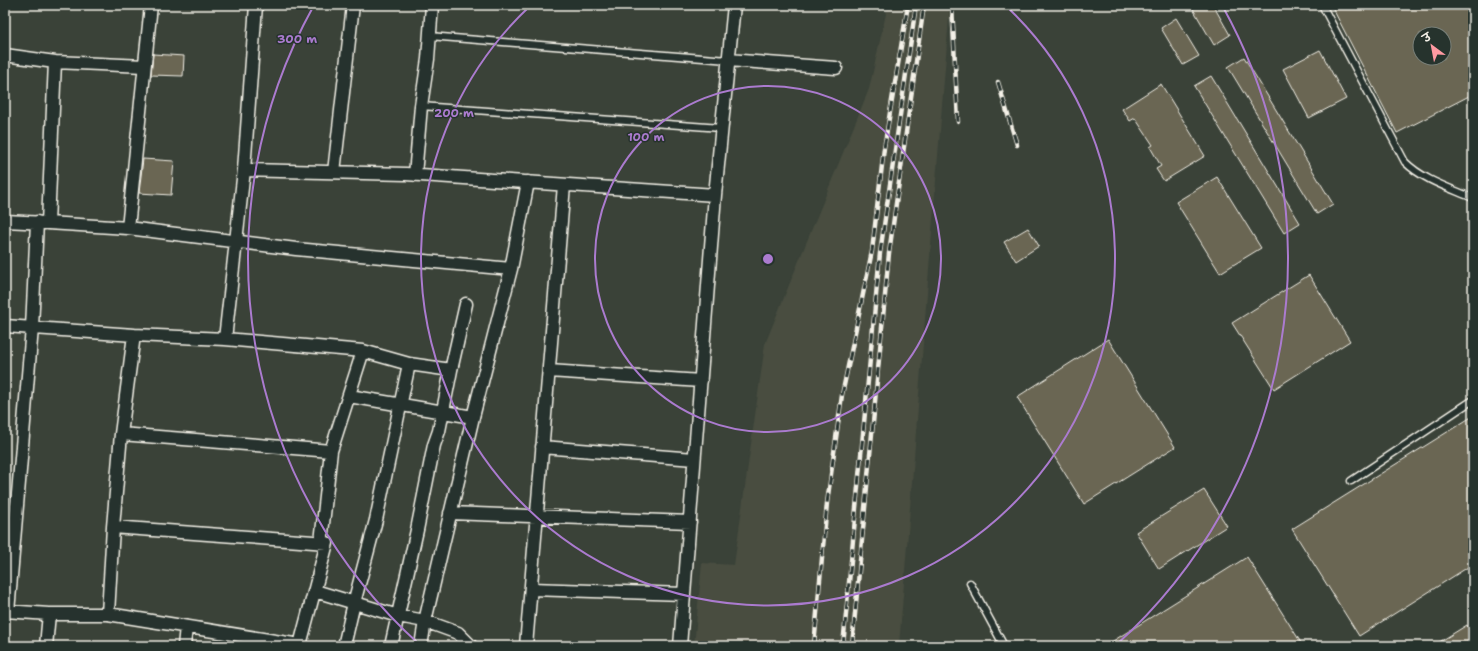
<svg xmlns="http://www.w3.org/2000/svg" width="1478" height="651" viewBox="0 0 1478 651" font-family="'Shantell Sans','Playpen Sans Deva',sans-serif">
  <rect width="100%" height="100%" fill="#3a4238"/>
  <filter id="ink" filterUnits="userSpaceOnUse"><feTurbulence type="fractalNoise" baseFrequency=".025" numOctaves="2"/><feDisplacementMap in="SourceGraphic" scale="8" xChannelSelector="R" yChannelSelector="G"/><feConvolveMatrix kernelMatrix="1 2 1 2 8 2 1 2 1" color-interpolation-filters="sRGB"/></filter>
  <g filter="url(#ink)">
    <!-- built -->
    <path fill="#484d40" d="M 888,5 L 950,5 L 899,646 L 694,646 L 702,563 L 734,565 L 765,344 L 869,89 Z"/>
    <!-- building -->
    <path fill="#6a6653" stroke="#f4f1e8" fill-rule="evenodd" d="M 1200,5 L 1213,5 L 1230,35 L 1214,45 L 1193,9 Z
      M 1331,5 L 1473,5 L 1473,94 L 1397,133 ZM 1420,34 L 1444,34 L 1444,58 L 1420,58 Z
      M 1176,18 L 1199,56 L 1183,65 L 1161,28 Z
      M 1320,50 L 1346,99 L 1309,118 L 1283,69 Z
      M 153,54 L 184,56 L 183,76 L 151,75 Z
      M 1244,57 L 1333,204 L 1317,214 L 1228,67 Z
      M 1211,76 L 1300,223 L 1284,233 L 1194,86 Z
      M 1161,84 L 1205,156 L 1164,181 L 1156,169 L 1161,166 L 1150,147 L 1153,145 L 1135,118 L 1130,121 L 1122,109 Z
      M 143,159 L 174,161 L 171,195 L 139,193 Z
      M 1217,177 L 1261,248 L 1220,273 L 1176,202 Z
      M 1028,228 L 1039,246 L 1016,261 L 1004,242 Z
      M 1309,275 L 1350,341 L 1274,389 L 1232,323 Z
      M 1108,339 L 1175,447 L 1084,504 L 1017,397 Z
      M 1473,416 L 1473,564 L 1359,636 L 1292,529 Z
      M 1204,490 L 1227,526 L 1159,569 L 1136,532 Z
      M 1247,557 L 1303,646 L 1105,646 Z
      M 1467,625 L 1473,635 L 1473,646 L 1433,646 Z"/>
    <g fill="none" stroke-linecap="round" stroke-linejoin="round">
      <!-- service casing -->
      <g stroke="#f4f1e8" stroke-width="9">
        <path id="service" d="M 1322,5 L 1405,162 C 1423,180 1450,188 1473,198
          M 429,36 L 728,60
          M 421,106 L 721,128
          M 1351,481 L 1473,400
          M 970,583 L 1004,646"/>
      </g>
      <!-- minor casing -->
      <g stroke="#f4f1e8" stroke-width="15">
        <path id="minor" d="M 256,5 L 244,170 L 406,174 L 715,195
          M 5,55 L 55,62 L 48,223 L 128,228 L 296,249 L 511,269
          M 728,60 L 836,68
          M 55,62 L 144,66
          M 334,172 L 353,5
          M 415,175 L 421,106 L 428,59 L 432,5
          M 5,221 L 45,223
          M 128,228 L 151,5
          M 5,326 L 134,335 L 225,339 L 244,170
          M 134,335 L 121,434 L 331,451 L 363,351 L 225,339
          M 363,351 L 409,364 L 451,370 L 466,304
          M 549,371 L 701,381
          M 349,396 L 473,417
          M 542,447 L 694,459
          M 450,513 L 690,522
          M 321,542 L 331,451
          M 531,589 L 684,594
          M 315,591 L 398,616 L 425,621 L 458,633 L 471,646
          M 5,611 L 49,614 L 108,614 L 300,645 L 327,543 L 113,527
          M 8,612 L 32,328 L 37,222
          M 108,614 L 113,527 L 121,434
          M 46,646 L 49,614
          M 184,646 L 186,627
          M 344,646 L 354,603 L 376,520 L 409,364
          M 391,646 L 417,530 L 434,445 L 439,431 L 451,370
          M 421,646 L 425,621 L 473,417 L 511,269 L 528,182
          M 526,646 L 564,185
          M 680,646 L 715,195 L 734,5"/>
      </g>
      <!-- service -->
      <use href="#service" stroke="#26332d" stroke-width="6"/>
      <!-- minor -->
      <use href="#minor" stroke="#26332d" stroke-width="12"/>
      <!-- rail casing -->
      <g stroke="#f4f1e8" stroke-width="4.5">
        <path id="rail" d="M 952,5 L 958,122
          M 998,82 L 1017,145
          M 814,646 L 827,503 L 842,395 L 872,251 L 884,148 L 908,5
          M 843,646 L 880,253 L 916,5
          M 852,646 L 889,253 L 924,5"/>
      </g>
      <!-- rail -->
      <use href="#rail" stroke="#26332d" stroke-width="3" stroke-dasharray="9" stroke-linecap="butt"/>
    </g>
  </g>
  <!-- distance rings -->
  <g fill="none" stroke="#ab7bcf" stroke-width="2">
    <circle cx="768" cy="259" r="173"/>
    <path d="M1005 5A347 347 0 1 1 531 5"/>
    <path d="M420 645A520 520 0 0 1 313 7M1223 7A520 520 0 0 1 1116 645"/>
  </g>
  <circle cx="768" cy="259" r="6" fill="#ab7bcf" stroke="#26332d" stroke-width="2"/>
  <g font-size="12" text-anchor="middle" font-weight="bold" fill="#ab7bcf" stroke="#26332d" stroke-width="3" stroke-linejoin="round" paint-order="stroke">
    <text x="297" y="43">300 m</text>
    <text x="454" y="117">200 m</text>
    <text x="646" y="141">100 m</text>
  </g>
  <!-- margin -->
  <rect width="1478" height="651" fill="none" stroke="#26332d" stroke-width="20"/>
  <rect x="10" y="10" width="1458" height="631" fill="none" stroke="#f4f1e8" stroke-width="1.5" filter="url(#ink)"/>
  <!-- north arrow -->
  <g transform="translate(1432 46) rotate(328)"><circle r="19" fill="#26332d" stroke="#787f78"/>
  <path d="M0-3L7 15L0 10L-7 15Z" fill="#ff9aa2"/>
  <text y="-6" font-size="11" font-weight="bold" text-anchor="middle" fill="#f4f1e8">उ</text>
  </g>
</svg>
